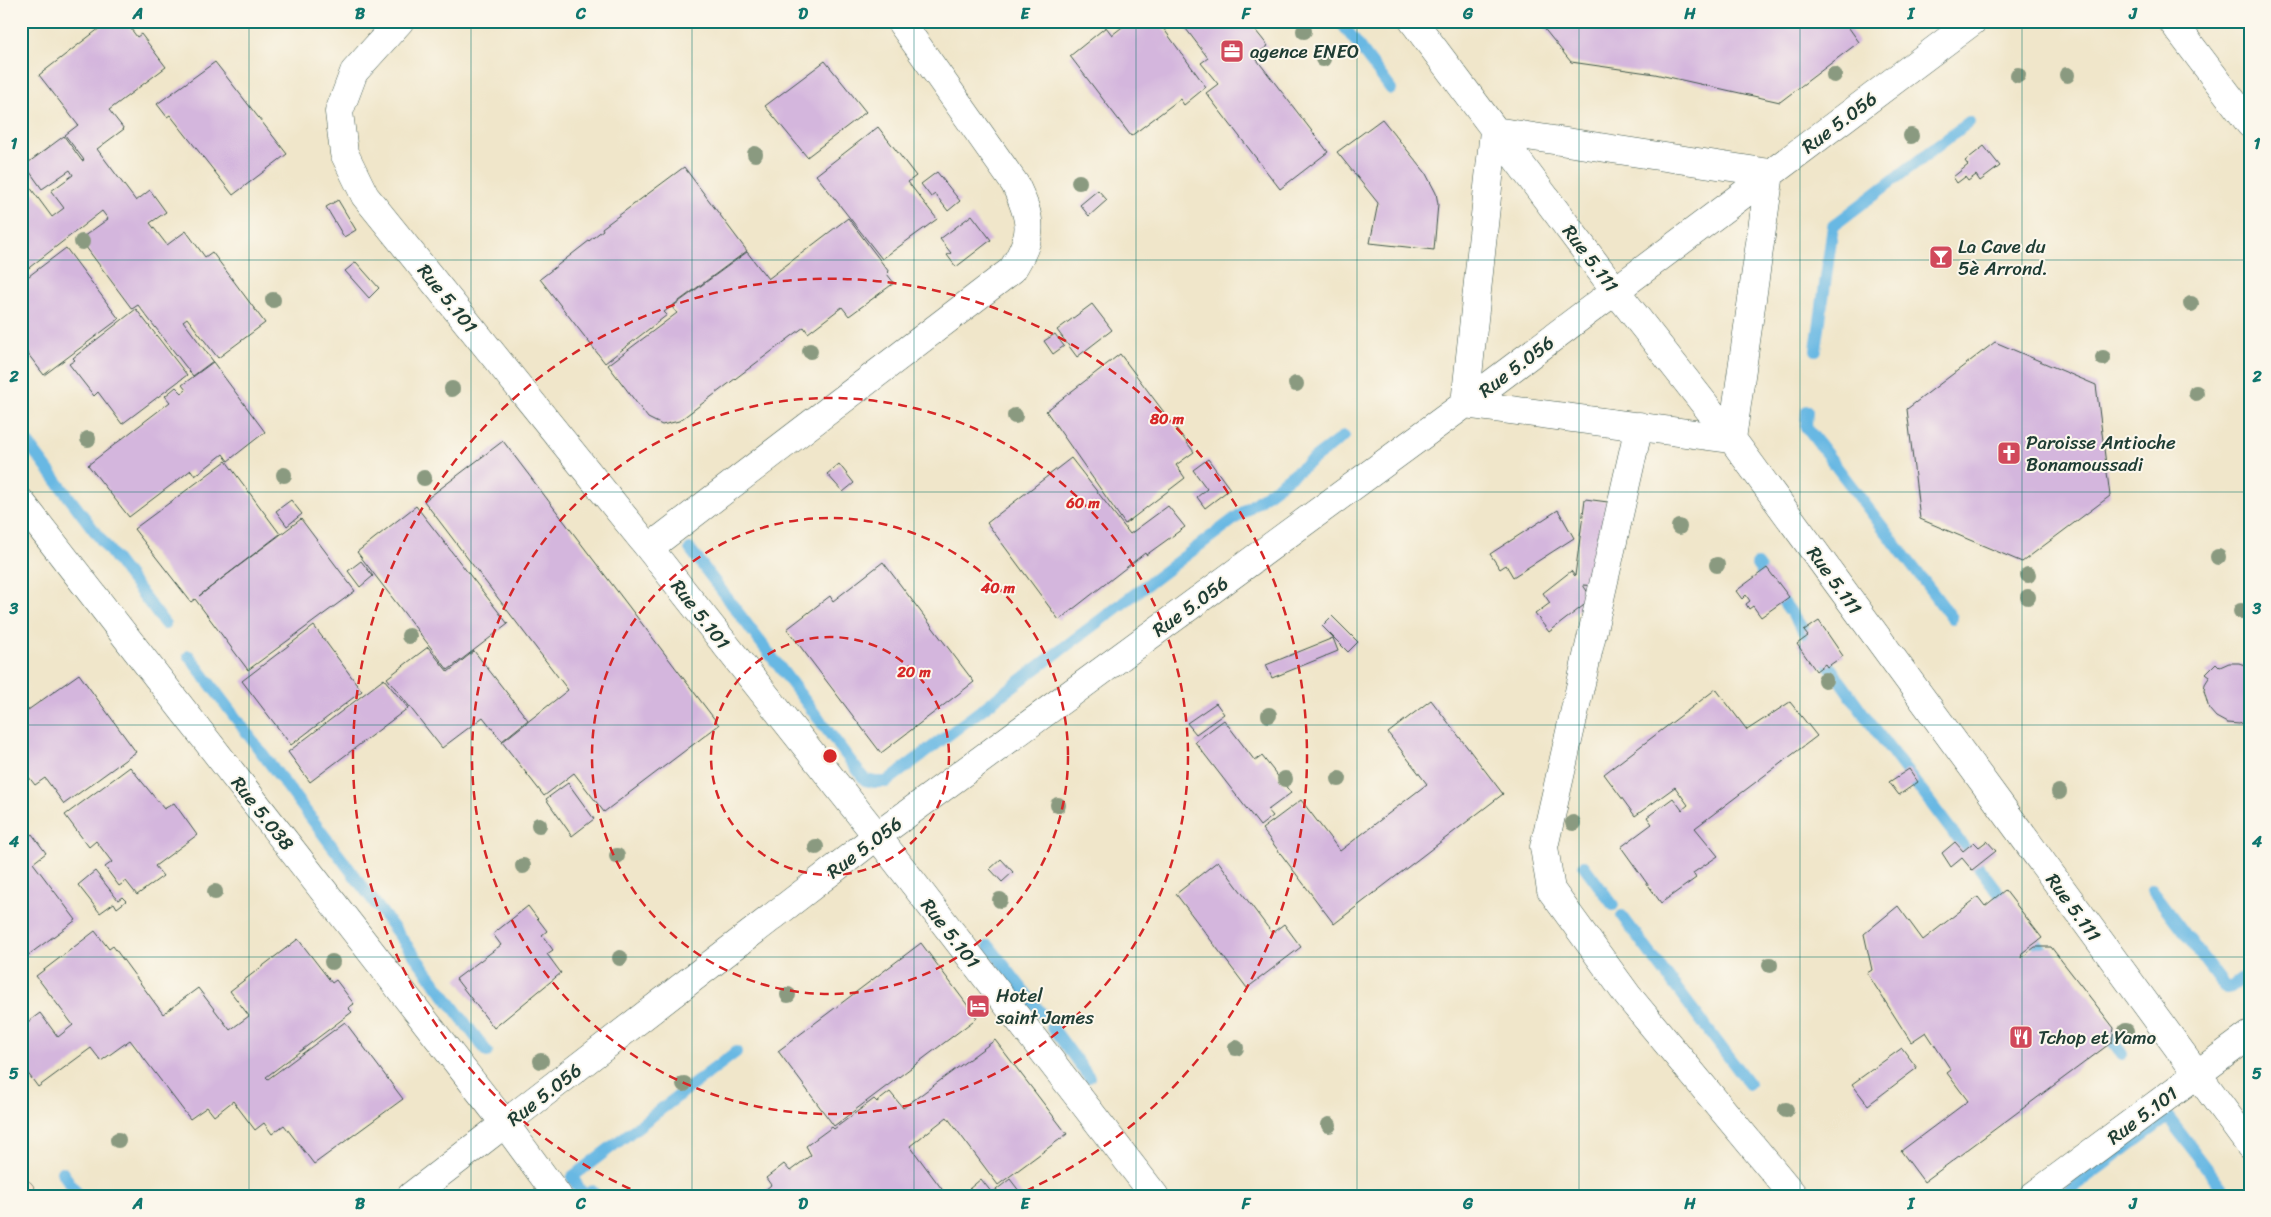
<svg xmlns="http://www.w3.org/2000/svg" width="2271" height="1217" viewBox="0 0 2271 1217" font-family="Sriracha,sans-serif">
  <rect width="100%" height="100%" fill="#fbf7ec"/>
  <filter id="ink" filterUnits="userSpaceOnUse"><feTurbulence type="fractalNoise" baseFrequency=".02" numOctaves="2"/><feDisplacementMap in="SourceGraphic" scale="10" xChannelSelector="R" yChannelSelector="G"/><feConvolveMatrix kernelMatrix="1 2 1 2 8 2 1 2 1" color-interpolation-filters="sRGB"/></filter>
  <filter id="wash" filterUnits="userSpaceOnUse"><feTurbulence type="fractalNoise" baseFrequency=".0096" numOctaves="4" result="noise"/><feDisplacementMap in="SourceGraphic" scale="20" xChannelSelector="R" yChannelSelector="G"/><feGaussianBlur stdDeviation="1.12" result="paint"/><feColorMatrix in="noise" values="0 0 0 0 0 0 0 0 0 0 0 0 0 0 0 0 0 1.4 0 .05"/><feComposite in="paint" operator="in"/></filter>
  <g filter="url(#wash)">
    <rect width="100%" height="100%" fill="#f0e6ca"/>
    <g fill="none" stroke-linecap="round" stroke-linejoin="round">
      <!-- stream -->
      <path stroke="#68b8e3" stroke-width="12" d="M 1340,21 L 1391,89
        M 379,22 L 381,21
        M 1816,350 L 1833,226 L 1969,122
        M 1807,411 L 1806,427 L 1952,618
        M 21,434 L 165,624
        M 690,549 L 865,780 L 875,782 L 886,782 L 1344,436
        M 1757,565 L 1868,720 L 2009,907
        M 189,656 L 487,1052
        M 1584,866 L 1613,905
        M 2152,890 L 2226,988 L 2231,987 L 2250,973
        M 1622,916 L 1749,1084
        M 2026,929 L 2050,960
        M 989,946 L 1041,1013
        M 1052,1027 L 1089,1077
        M 2102,1027 L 2122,1054
        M 62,1172 L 79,1196
        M 584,1196 L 572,1177 L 736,1052
        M 585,1196 L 592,1191 L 596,1196
        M 2061,1196 L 2168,1117 L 2228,1196"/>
    </g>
    <g id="blocks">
      <!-- building -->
      <path fill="#d4b6dd" d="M 109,21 L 125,21 L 137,37 L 141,34 L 166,67 L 109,110 L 124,129 L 97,149 L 136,201 L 150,190 L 166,212 L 150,223 L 167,245 L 186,231 L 205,257 L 212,252 L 265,323 L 218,358 L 187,318 L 183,321 L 213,361 L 193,376 L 138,305 L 132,309 L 80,239 L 108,219 L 102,211 L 21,274 L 21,175 L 52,217 L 64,208 L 51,191 L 73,175 L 70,170 L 42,189 L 25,165 L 64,136 L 82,161 L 84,160 L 65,135 L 78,125 L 39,75 Z
        M 1130,21 L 1158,21 L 1206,87 L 1184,105 L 1180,99 L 1131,136 L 1070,56 L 1106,27 L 1112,35 Z
        M 1180,21 L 1258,21 L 1252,26 L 1268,46 L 1254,56 L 1328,152 L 1280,189 L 1206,93 L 1218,84 L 1201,63 L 1208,58 Z
        M 1538,21 L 1844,21 L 1859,42 L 1780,102 L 1655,74 L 1571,62 Z
        M 825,61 L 866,112 L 807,157 L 765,106 Z
        M 215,62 L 287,154 L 233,195 L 170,115 L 167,117 L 157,104 Z
        M 1382,119 L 1425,172 L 1436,193 L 1438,204 L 1434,250 L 1370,243 L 1378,203 L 1337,152 Z
        M 878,127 L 916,176 L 908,182 L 937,219 L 882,259 L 816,175 Z
        M 1984,146 L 2000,166 L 1980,181 L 1976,175 L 1968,181 L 1965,177 L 1957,183 L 1953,177 L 1968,165 L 1965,161 Z
        M 684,167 L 747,251 L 664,312 L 667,315 L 605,363 L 540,279 L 603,230 L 602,228 Z
        M 937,172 L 960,201 L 948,211 L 935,194 L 931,197 L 921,184 Z
        M 1098,190 L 1107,200 L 1089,216 L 1080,205 Z
        M 338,200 L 356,230 L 344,237 L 326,207 Z
        M 972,215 L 991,240 L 956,267 L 947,255 L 951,253 L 940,239 Z
        M 848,218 L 889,272 L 887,274 L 894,283 L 849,316 L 842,307 L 808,333 L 804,327 L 679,421 L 662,425 L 648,418 L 608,365 L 677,313 L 672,307 L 747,252 L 768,279 Z
        M 66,248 L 119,319 L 44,375 L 21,345 L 21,282 Z
        M 356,262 L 379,288 L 369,298 L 345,271 Z
        M 1092,304 L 1112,330 L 1077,357 L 1057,330 Z
        M 136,309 L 187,375 L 122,424 L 98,392 L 94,396 L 69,364 L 75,360 L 73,358 Z
        M 1055,334 L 1064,346 L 1053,354 L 1044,341 Z
        M 1995,342 L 2096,385 L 2110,496 L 2022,562 L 1920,519 L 1907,409 Z
        M 1120,354 L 1194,452 L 1176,465 L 1185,478 L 1125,524 L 1046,411 Z
        M 213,362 L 265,432 L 228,461 L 223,454 L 195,476 L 191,470 L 129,517 L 88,465 L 170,402 L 165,396 L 176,387 L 182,393 L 186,390 L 182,385 Z
        M 503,441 L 719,725 L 604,812 L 574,773 L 544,796 L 502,742 L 568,690 L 424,501 Z
        M 1071,458 L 1130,534 L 1168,506 L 1185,527 L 1146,555 L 1145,553 L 1059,620 L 987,523 Z
        M 1208,459 L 1230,489 L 1205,508 L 1197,497 L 1207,489 L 1193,470 Z
        M 226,461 L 280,534 L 199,596 L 301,519 L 355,591 L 248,670 L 195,599 L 191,602 L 134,529 Z
        M 839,464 L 854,483 L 843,492 L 827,474 Z
        M 1585,499 L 1608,502 L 1596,586 L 1583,585 L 1592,599 L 1549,632 L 1535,614 L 1550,603 L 1543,593 L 1571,571 L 1575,576 Z
        M 291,500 L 302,514 L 287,526 L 276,511 Z
        M 416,506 L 508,624 L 448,670 L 357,552 Z
        M 1558,510 L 1574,538 L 1513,577 L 1506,565 L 1500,569 L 1490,554 Z
        M 361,561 L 373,576 L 360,587 L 348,571 Z
        M 883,562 L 974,682 L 881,753 L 787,629 L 830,596 L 833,601 Z
        M 1767,568 L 1789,597 L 1761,617 L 1753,606 L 1749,609 L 1746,604 L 1750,601 L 1746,595 L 1742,599 L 1736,591 Z
        M 1332,616 L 1358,642 L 1348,652 L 1322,626 Z
        M 1819,621 L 1843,656 L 1827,667 L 1825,664 L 1816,671 L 1797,644 L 1808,636 L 1804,631 Z
        M 314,626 L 362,691 L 291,745 L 242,681 Z
        M 1333,638 L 1338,651 L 1272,678 L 1266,665 Z
        M 428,647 L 448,672 L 474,651 L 528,720 L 502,741 L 483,717 L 442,748 L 387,678 Z
        M 2216,663 L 2220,667 L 2229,663 L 2239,663 L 2250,667 L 2250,721 L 2239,724 L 2227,723 L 2216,717 L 2209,709 L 2204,691 L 2205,684 L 2210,676 L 2206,673 Z
        M 79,674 L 136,752 L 64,804 L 45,778 L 35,785 L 21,767 L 21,715 Z
        M 384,679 L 408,708 L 310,782 L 288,752 Z
        M 1716,689 L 1747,730 L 1790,702 L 1817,736 L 1695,828 L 1718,856 L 1693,873 L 1696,878 L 1661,903 L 1621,847 L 1652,824 L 1647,817 L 1673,798 L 1682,810 L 1688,805 L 1675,787 L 1635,816 L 1604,774 Z
        M 1431,700 L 1503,794 L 1334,924 L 1262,829 L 1301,800 L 1340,851 L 1427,784 L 1388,733 Z
        M 1216,703 L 1224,714 L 1196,734 L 1187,723 Z
        M 1224,720 L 1255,761 L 1262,756 L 1291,793 L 1268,810 L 1273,816 L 1260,826 L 1195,742 Z
        M 130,767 L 164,809 L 174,803 L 197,835 L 155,866 L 163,876 L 137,895 L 126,881 L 119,886 L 105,867 L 112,862 L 96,841 L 89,847 L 65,815 Z
        M 1909,769 L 1918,782 L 1899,795 L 1889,782 Z
        M 568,783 L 594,819 L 572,836 L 546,799 Z
        M 32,834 L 46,853 L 33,863 L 76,920 L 27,956 L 21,957 L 21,842 Z
        M 1987,841 L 1996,851 L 1972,870 L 1962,858 L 1951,867 L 1942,853 L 1955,842 L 1963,851 L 1974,842 L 1979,847 Z
        M 1001,859 L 1013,872 L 1002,882 L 990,869 Z
        M 1218,861 L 1272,933 L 1284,924 L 1301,947 L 1247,988 L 1176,894 Z
        M 95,871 L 118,900 L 122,897 L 126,901 L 117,908 L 114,903 L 100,913 L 78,885 Z
        M 2005,890 L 2042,938 L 2022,953 L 2021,958 L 2035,947 L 2051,947 L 2114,1028 L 2112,1042 L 1924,1182 L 1901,1151 L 1968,1101 L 1947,1073 L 1951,1070 L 1926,1032 L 1911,1042 L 1867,973 L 1872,970 L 1864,934 L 1898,906 L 1923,940 L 1978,897 L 1985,906 Z
        M 528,906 L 547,931 L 542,935 L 553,950 L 547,954 L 561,973 L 494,1028 L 456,979 L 501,945 L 493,934 Z
        M 95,931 L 109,949 L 113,946 L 163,1014 L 198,988 L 230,1030 L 249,1016 L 230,991 L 298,939 L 332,983 L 336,980 L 354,1004 L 348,1008 L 352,1012 L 266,1077 L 268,1079 L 345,1022 L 403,1099 L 314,1164 L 284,1125 L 272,1134 L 264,1123 L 255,1130 L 233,1101 L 214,1116 L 207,1107 L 190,1119 L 130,1040 L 101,1061 L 91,1048 L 38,1087 L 21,1064 L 21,1027 L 40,1013 L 58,1037 L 73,1025 L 36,976 Z
        M 921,943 L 977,1018 L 834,1126 L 778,1051 Z
        M 995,1040 L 1067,1134 L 998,1185 L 947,1117 L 910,1146 L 947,1196 L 758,1196 L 771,1185 L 766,1178 L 784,1164 L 790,1171 L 811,1155 L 806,1146 L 832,1127 L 834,1129 L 874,1099 L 877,1102 L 890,1092 L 903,1108 Z
        M 1902,1048 L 1917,1068 L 1868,1105 L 1852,1084 Z
        M 981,1179 L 992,1193 L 1010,1179 L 1023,1196 L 974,1196 L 969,1189 Z"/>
    </g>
  </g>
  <g filter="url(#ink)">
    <use href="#blocks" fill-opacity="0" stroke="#3e564a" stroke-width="1"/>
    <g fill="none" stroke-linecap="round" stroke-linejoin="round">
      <!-- street casing -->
      <g stroke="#3e564a" stroke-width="29">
        <path id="street" d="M 400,21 L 354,72 L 339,112 L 344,153 L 365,196 L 649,548 L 877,836 L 1155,1196
          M 1413,21 L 1615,290 L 1732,439 L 2250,1146
          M 2172,21 L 2250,124
          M 1494,131 L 1770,173 L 1732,439 L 1465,404 Z
          M 1639,426 L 1544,847 L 1551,890 L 1628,996 L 1794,1196
          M 21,502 L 505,1124 L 558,1196
          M 649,548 L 1012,270 C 1034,235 1033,222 1015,184 L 900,21
          M 411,1196 L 877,836 L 1465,404 L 1973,21
          M 2033,1196 L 2250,1035"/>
      </g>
      <!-- secondary casing -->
      <g stroke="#3e564a" stroke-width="29">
        <path id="secondary" d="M 21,1193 L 23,1196"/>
      </g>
      <!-- street -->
      <use href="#street" stroke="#fff" stroke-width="28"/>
      <!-- secondary -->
      <use href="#secondary" stroke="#fce5cf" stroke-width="28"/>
    </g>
    <!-- trees -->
    <g fill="#8a9a80">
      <circle cx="1304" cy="31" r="8"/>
      <circle cx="1323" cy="59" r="8"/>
      <circle cx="1834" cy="75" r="8"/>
      <circle cx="2018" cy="75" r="8"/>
      <circle cx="2067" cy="75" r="8"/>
      <circle cx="1911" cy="136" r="8"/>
      <circle cx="755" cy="154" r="8"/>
      <circle cx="1079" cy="182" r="8"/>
      <circle cx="82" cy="242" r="8"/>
      <circle cx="273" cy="300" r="8"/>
      <circle cx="2191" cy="304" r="8"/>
      <circle cx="810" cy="351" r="8"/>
      <circle cx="2103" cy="358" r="8"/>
      <circle cx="1296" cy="384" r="8"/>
      <circle cx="452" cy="389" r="8"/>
      <circle cx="2196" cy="393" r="8"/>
      <circle cx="1015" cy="416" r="8"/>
      <circle cx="88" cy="439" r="8"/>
      <circle cx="284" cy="475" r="8"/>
      <circle cx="424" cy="478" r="8"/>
      <circle cx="1679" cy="527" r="8"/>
      <circle cx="2218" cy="557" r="8"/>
      <circle cx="1717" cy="565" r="8"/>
      <circle cx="2028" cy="575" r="8"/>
      <circle cx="2028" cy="597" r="8"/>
      <circle cx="2241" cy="611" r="8"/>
      <circle cx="409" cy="636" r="8"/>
      <circle cx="1825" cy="680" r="8"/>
      <circle cx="1269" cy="715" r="8"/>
      <circle cx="1285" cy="779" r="8"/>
      <circle cx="1339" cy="779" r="8"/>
      <circle cx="2059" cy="792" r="8"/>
      <circle cx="1058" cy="805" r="8"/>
      <circle cx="1573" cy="823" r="8"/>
      <circle cx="539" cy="825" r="8"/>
      <circle cx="816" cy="847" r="8"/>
      <circle cx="617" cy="856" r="8"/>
      <circle cx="523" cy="866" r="8"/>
      <circle cx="215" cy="892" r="8"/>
      <circle cx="1000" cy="900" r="8"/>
      <circle cx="620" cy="958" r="8"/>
      <circle cx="332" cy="962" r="8"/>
      <circle cx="1770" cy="965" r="8"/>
      <circle cx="788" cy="995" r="8"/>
      <circle cx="2126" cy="1031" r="8"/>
      <circle cx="1236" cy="1048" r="8"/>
      <circle cx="541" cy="1061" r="8"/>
      <circle cx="684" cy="1084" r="8"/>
      <circle cx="1786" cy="1110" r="8"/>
      <circle cx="1329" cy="1125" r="8"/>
      <circle cx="118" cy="1140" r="8"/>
    </g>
  </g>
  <!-- grid -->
  <path fill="none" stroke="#0f766e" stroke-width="1" stroke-opacity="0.55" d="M 249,21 L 249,1196M 471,21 L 471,1196M 692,21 L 692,1196M 914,21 L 914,1196M 1136,21 L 1136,1196M 1357,21 L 1357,1196M 1579,21 L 1579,1196M 1800,21 L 1800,1196M 2022,21 L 2022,1196M 21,260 L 2250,260M 21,492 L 2250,492M 21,725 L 2250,725M 21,957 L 2250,957"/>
  <!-- distance rings -->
  <g fill="none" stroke="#d62828" stroke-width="2.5" stroke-dasharray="9 6">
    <circle cx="830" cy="756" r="119"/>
    <circle cx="830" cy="756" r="238"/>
    <circle cx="830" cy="756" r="358"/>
    <path d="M644 1195A477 477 0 1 1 1016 1195"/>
  </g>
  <!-- icons -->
  <defs>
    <g id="office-square" transform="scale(1.25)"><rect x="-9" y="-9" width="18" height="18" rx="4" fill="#d1495b" stroke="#fbf7ec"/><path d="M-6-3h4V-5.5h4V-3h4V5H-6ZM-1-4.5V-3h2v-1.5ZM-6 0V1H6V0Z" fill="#fff"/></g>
    <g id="bar-square" transform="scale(1.25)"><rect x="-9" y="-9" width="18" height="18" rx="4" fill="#d1495b" stroke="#fbf7ec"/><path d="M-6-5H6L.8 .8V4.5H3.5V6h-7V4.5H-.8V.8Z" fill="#fff"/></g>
    <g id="church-square" transform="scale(1.25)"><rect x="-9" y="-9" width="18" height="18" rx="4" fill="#d1495b" stroke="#fbf7ec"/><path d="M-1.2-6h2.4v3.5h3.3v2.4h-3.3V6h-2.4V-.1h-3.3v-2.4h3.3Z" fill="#fff"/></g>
    <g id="hotel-square" transform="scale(1.25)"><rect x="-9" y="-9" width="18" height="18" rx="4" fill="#d1495b" stroke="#fbf7ec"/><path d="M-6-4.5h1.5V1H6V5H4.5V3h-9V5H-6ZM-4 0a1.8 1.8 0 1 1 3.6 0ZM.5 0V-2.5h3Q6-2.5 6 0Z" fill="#fff"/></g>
    <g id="restaurant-square" transform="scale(1.25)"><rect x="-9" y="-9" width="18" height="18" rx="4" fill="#d1495b" stroke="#fbf7ec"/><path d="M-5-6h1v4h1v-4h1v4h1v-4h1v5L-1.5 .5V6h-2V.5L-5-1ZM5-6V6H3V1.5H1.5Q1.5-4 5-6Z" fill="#fff"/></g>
  </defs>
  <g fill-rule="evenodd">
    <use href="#office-square" x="1232" y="51"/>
    <use href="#bar-square" x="1941" y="257"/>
    <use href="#church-square" x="2009" y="453"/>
    <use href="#hotel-square" x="978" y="1006"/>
    <use href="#restaurant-square" x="2021" y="1037"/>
  </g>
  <g text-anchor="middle" stroke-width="4" stroke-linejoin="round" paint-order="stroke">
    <!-- poi labels -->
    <g font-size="19" fill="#1f3d34" stroke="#fbf7ec" text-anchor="start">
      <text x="1250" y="58">agence ENEO</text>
      <text x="1958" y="253">La Cave du<tspan x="1958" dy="22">5è Arrond.</tspan></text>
      <text x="2026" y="449">Paroisse Antioche<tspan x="2026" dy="22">Bonamoussadi</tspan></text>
      <text x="996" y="1002">Hotel<tspan x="996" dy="22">saint James</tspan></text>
      <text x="2038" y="1044">Tchop et Yamo</text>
    </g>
    <!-- street labels -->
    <g font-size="19" fill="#1f3d34" stroke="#fbf7ec">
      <text transform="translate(1839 122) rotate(-37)" y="7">Rue 5.056</text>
      <text transform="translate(1591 258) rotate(53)" y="7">Rue 5.111</text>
      <text transform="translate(448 298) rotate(51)" y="7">Rue 5.101</text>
      <text transform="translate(1516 366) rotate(-37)" y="7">Rue 5.056</text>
      <text transform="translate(1835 580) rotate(54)" y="7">Rue 5.111</text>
      <text transform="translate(1190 606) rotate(-36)" y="7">Rue 5.056</text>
      <text transform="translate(701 614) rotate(52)" y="7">Rue 5.101</text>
      <text transform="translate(263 813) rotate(52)" y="7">Rue 5.038</text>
      <text transform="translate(864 847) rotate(-37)" y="7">Rue 5.056</text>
      <text transform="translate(2074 907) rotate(54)" y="7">Rue 5.111</text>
      <text transform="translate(951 933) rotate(52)" y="7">Rue 5.101</text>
      <text transform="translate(544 1094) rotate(-38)" y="7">Rue 5.056</text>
      <text transform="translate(2142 1115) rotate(-37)" y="7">Rue 5.101</text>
    </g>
  </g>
  <circle cx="830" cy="756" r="8" fill="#d62828" stroke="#fbf7ec" stroke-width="2.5"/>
  <g font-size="15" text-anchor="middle" font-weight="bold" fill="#d62828" stroke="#fbf7ec" stroke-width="4" stroke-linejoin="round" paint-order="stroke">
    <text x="1167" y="424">80 m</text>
    <text x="1083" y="508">60 m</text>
    <text x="998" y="593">40 m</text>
    <text x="914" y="677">20 m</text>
  </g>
  <!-- margin -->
  <rect width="2271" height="1217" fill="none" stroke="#fbf7ec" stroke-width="55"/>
  <rect x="28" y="28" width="2216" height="1162" fill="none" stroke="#0f766e" stroke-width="2"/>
  <g font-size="16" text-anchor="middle" font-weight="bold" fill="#0f766e">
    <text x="138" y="19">A</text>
    <text x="360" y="19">B</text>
    <text x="581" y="19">C</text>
    <text x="803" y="19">D</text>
    <text x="1025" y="19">E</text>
    <text x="1246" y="19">F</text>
    <text x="1468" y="19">G</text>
    <text x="1690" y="19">H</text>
    <text x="1911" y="19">I</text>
    <text x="2133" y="19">J</text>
    <text x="14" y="149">1</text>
    <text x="2257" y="149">1</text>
    <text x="14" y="382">2</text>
    <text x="2257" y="382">2</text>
    <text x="14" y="614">3</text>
    <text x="2257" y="614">3</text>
    <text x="14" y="847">4</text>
    <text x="2257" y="847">4</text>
    <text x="14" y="1079">5</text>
    <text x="2257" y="1079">5</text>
    <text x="138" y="1209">A</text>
    <text x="360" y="1209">B</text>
    <text x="581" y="1209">C</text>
    <text x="803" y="1209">D</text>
    <text x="1025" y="1209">E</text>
    <text x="1246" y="1209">F</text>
    <text x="1468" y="1209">G</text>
    <text x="1690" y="1209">H</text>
    <text x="1911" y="1209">I</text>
    <text x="2133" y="1209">J</text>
  </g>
</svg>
